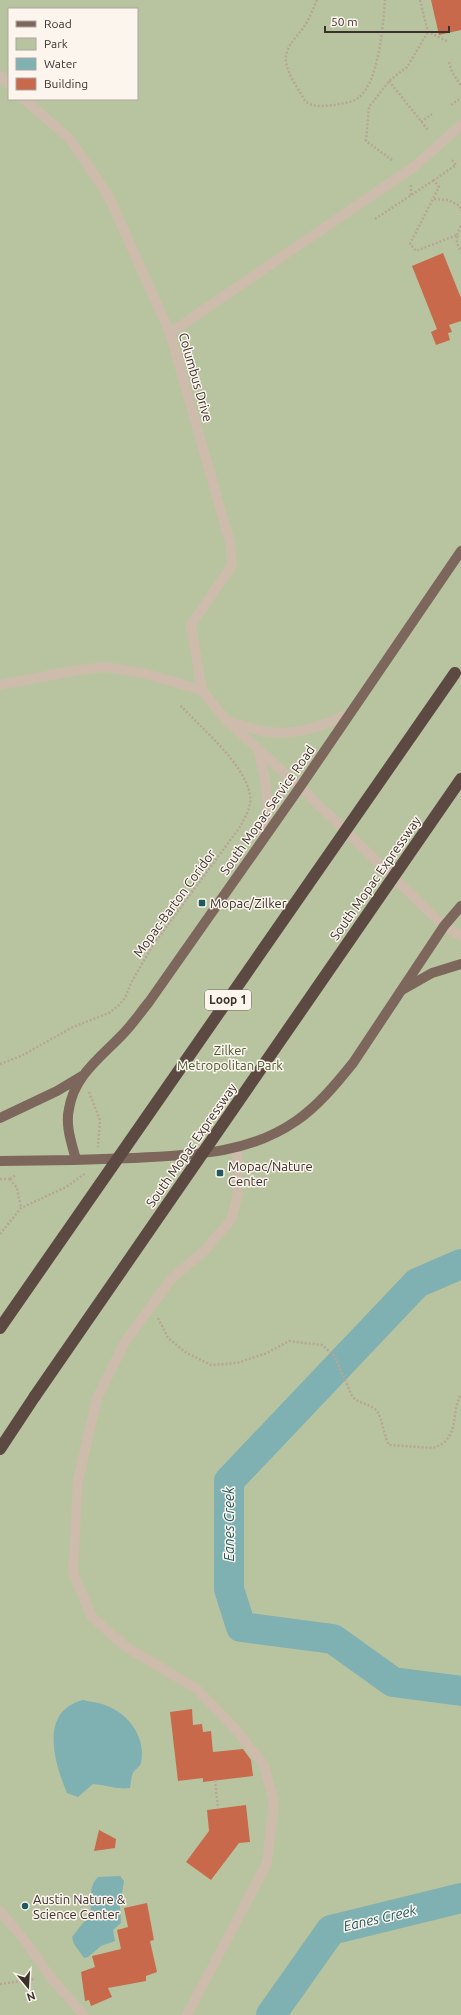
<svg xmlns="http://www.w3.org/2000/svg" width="461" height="2015" viewBox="0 0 461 2015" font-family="Ubuntu,sans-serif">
  <rect width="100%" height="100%" fill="#f4ebe1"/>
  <!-- green -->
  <path fill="#b8c4a0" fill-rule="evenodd" d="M 0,0 L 461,0 L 461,2015 L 0,2015 ZM 9,9 L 137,9 L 137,99 L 9,99 Z"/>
  <!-- water -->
  <path fill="#7fb0b2" d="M 83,1700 C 92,1702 102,1703 110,1707 C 131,1717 146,1739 141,1763 C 140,1767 135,1769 133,1773 C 131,1777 131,1783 130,1788 C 120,1790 105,1785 93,1784 L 78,1797 L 67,1793 C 54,1762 39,1711 83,1700 Z
    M 120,1876 L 124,1881 L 120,1906 L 121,1923 L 113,1930 L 115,1941 L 101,1946 L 88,1957 L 84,1958 L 74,1944 L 72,1937 L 83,1923 L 91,1916 C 91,1903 88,1886 98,1877 Z
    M 301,1972 L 279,2015 L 265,2015 Z"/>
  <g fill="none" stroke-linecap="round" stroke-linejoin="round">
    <!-- river -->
    <path stroke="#7fb0b2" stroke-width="30" d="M 461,1264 L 417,1283 L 229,1481 L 229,1589 L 241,1627 L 333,1639 L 393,1682 L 461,1691
      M 271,2015 L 331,1930 L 461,1898"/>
  </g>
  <!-- building -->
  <path fill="#c8694b" d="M 431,0 L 461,0 L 461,30 L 439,35 Z
    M 443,253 L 461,298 L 461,321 L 449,325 L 452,332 L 448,333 L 450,340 L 436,345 L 431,332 L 437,329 L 412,266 Z
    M 192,1709 L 193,1725 L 202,1724 L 203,1732 L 211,1731 L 213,1752 L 243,1749 L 251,1760 L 253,1776 L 203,1782 L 203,1778 L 178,1781 L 170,1712 Z
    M 246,1805 L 250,1842 L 239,1843 L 211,1880 L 186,1862 L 209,1831 L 207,1810 Z
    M 99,1830 L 116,1839 L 115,1848 L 94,1851 Z
    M 147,1903 L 154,1940 L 150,1941 L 157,1972 L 146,1976 L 146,1981 L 108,1988 L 112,1997 L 91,2006 L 89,2000 L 85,2001 L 81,1972 L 95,1967 L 92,1956 L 121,1949 L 117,1930 L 128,1927 L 124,1908 Z"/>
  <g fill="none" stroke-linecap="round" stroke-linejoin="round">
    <!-- path -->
    <path stroke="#b9a596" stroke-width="2.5" stroke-dasharray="2 2" stroke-linecap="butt" d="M 317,0 C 313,8 310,18 305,25 C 298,37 284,46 286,62 C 288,76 299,89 305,101 C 313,108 324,106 334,105 C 342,103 351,103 358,98 C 379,83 383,25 385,0
      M 420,0 L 428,32 L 447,41
      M 449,62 L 452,72 L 461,86
      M 389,81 L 428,130
      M 451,105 L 461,98
      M 421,122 L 432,114
      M 392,160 L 366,141 L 369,107 L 389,81 L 407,67 L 428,32
      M 452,160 L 456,165 L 434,180 L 439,187 L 410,244 L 416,251 L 457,235 L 457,243 L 461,252
      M 411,195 L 411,184
      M 434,199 L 448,200 L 460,206 L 461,211
      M 375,219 L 434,180
      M 457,235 L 461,225
      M 0,1064 L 21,1056 L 73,1027 L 109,1013 L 118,1006 L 125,998 L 131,983 L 153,945 L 240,827 C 245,817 252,807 250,795 C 245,764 201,728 180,705
      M 89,1092 L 100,1120 L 98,1147
      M 0,1179 L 10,1179
      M 10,1179 L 16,1175
      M 10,1179 L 17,1188 L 21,1208
      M 0,1234 L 21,1208 L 66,1187 L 86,1173
      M 158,1318 L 168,1338 L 185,1352 L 211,1365 L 237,1363 L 267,1353 L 289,1341 L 322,1345 L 334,1355 L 352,1396 C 358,1404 369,1403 376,1410 C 382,1416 383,1434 389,1445 L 433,1448 C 461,1439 450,1413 461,1394
      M 215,1780 L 218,1809
      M 0,1984 L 36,1979"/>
    <!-- minor -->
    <path stroke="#cdbbac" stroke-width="10" d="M 0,76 L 9,85
      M 24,99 L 70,139 L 109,197 L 170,333 L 231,546 L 232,565 L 191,625 L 202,690
      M 170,333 L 415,166 L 461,125
      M 0,685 L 78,670 L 106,667 L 142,673 L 202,690 L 226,720 L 300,787 L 444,926 L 461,936
      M 229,721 C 240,724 251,729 262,731 C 294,737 322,727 350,713
      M 258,749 L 265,778 L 268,807 L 262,839
      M 0,1911 L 26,1942 L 51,1978 L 84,2015
      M 187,2015 L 267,1863 L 274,1802 L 264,1765 L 237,1731 L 197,1689 L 126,1647 L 92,1617 L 73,1573 L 78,1480 L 97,1398 L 125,1342 L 171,1279 L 204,1251 L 231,1220 L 238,1194 L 237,1149"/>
    <!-- major -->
    <path stroke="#7d675c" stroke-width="10" d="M 402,990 L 432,973 L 461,964
      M 0,1118 L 57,1091 L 82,1076
      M 76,1160 C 72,1144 65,1126 69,1109 C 74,1076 100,1058 122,1035 C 132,1025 140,1013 149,1002 L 300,787 L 461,551
      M 0,1161 C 44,1161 89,1160 133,1158 C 190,1155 247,1155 296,1121 C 318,1106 336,1084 353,1063 L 444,926 L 461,906"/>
    <!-- highway -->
    <path stroke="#5c4a42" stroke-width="12" d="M 0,1449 L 35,1396"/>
    <!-- highway-bridge -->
    <path stroke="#5c4a42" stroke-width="12" d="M 0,1328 L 455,673
      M 35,1396 L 461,779"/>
  </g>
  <!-- markers -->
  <g fill="#1f5a5e" stroke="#fbf5ee" stroke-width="1.5">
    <rect x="198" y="899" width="8" height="8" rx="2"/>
    <rect x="216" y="1169" width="8" height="8" rx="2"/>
    <circle cx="25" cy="1906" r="4"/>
  </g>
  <g text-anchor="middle" stroke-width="3" stroke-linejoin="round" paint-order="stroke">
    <!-- shield labels -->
    <rect fill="#fbf5ee" stroke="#756b66" stroke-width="1" x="205" y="990" width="46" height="20" rx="3"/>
    <g font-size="12" font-weight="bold" fill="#3b302b">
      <text x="228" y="1004">Loop 1</text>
    </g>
    <!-- street labels -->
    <g font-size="13" fill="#3b302b" stroke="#fbf5ee">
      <text transform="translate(196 377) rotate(74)" y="5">Columbus Drive</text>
      <text transform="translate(267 810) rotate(-55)" y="5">South Mopac Service Road</text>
      <text transform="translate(375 878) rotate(-55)" y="5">South Mopac Expressway</text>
      <text transform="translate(174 903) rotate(-54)" y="5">Mopac-Barton Coridor</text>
      <text transform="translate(191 1145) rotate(-55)" y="5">South Mopac Expressway</text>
    </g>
    <!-- poi labels -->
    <g font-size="13" fill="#3b302b" stroke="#fbf5ee" text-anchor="start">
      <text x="210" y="908">Mopac/Zilker</text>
      <text x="228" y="1171">Mopac/Nature<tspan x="228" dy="15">Center</tspan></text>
      <text x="33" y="1904">Austin Nature &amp;<tspan x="33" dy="15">Science Center</tspan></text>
    </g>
    <!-- park labels -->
    <g font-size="13" fill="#4a5a2e" stroke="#fbf5ee">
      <text x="230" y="1055">Zilker<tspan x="230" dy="15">Metropolitan Park</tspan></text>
    </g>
    <!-- water labels -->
    <g font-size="14" font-style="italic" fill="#1f5a5e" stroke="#fbf5ee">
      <text transform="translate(229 1524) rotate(-90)" y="5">Eanes Creek</text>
      <text transform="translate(380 1918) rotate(-13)" y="5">Eanes Creek</text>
    </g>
  </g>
  <!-- legend -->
  <rect x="8" y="8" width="130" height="92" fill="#fbf5ee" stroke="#aea6a0"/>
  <rect x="16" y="21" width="20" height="6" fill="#7d675c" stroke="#aea6a0"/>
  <text x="44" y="28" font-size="12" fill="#3b302b">Road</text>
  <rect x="16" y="38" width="20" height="12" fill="#b8c4a0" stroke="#aea6a0"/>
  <text x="44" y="48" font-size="12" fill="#3b302b">Park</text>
  <rect x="16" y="58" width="20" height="12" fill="#7fb0b2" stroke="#aea6a0"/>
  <text x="44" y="68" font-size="12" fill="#3b302b">Water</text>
  <rect x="16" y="78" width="20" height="12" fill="#c8694b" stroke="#aea6a0"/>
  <text x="44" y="88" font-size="12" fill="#3b302b">Building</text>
  <!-- north arrow -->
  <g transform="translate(28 1987) rotate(162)" stroke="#fbf5ee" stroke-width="3" paint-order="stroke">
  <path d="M0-3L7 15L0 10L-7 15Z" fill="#3b302b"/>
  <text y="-6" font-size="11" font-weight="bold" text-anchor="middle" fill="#3b302b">N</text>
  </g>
  <!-- scale -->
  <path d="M325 26v6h124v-6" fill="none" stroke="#3b302b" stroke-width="2"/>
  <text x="331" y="26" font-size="12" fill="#3b302b" stroke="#fbf5ee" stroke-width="3" paint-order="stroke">50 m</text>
</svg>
